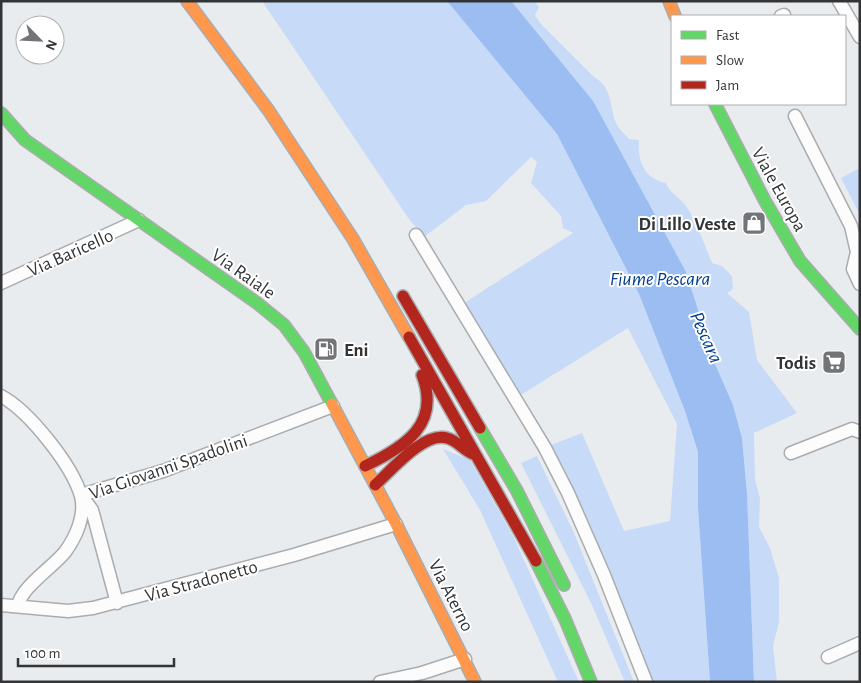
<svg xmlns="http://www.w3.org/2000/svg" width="861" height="683" viewBox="0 0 861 683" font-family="'Alegreya Sans',sans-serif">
  <rect width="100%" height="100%" fill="#e9ecef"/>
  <!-- green -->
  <path fill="#c7daf8" d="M 262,1 L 447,1 L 557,134 L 639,294 L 685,411 L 698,452 L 698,508 L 710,682 L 651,682 L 567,474 L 551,445 L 582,433 L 624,531 L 670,521 L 677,424 L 628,328 L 513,400 L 458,307 L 573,233 L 563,228 L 561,216 L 531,183 L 537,162 L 531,157 L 486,201 L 466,205 L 424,237 L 409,219 Z
    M 511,1 L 534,1 L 539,7 L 535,15 L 541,24 L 594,77 C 615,89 608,109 618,127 C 621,131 626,135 629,139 L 639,140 C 637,159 644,179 666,183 C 670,194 680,197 686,206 C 698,224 704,244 712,263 L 722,266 L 732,276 L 733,289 L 727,293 L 749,312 L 757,360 L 797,413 L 754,433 L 755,480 L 760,498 L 759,527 L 770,548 L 779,578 L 779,622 L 773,646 L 777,682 L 754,682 L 747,493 L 742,438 L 733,405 L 715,364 Z
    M 860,168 L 860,215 L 841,178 Z
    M 443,449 L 470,460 L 514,538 L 579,682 L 558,682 L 480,510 Z
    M 537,456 L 574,533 L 634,682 L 625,682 L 592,605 L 521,463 Z"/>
  <!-- water -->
  <path fill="#9bbdf2" d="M 447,1 L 511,1 L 593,101 L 686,272 L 715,364 L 733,405 L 742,438 L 747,493 L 754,682 L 710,682 L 698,508 L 698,452 L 685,411 L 639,294 L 557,134 Z"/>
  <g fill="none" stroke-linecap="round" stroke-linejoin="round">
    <!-- street casing -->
    <g stroke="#aaacae" stroke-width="15">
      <path id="street" d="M 839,1 L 860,37
        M 781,16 L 784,15
        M 795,116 L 851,226 L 857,252 L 853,269 L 860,284
        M 416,235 L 545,448 L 568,493 L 604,575 L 646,682
        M 1,283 L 139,220
        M 1,396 C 29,411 72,465 81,496 C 86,515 76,537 65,552 C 52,568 21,587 18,606
        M 791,453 L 852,429 L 860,432
        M 81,495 L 163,471 L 333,406
        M 81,495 L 92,510 L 117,603
        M 1,605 L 68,611 L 93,608 L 294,555 L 396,524
        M 828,657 L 860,643
        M 380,682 L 422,673 L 465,659"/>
    </g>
    <!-- fast casing -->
    <g stroke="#aaacae" stroke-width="14">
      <path id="fast" d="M 715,104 L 765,201 L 800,261 L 860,329
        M 1,113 L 25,140 L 257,303 L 284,325 L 304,352 L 332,404
        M 480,428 L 517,491 L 564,585
        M 536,561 L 565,619 L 591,682"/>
    </g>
    <!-- slow casing -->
    <g stroke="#aaacae" stroke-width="14">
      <path id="slow" d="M 187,1 L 269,111 L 353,239 L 409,337
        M 669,1 L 675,16
        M 332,404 L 396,524 L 475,682"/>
    </g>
    <!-- jam casing -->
    <g stroke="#aaacae" stroke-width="14">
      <path id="jam" d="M 403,296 L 480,428
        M 409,337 L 536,561
        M 365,466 C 405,447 441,424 422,375
        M 375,485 C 391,471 424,431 447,438 C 459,441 464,452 476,455"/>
    </g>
    <!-- street -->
    <use href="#street" stroke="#fcfcfd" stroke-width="12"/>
    <!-- fast -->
    <use href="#fast" stroke="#63d668" stroke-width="11"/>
    <!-- slow -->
    <use href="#slow" stroke="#ff974d" stroke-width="11"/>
    <!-- jam -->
    <use href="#jam" stroke="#b3261e" stroke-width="11"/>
  </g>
  <!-- icons -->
  <defs>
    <g id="shop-square" transform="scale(1.25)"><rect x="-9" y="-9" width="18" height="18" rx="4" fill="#727477" stroke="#fff"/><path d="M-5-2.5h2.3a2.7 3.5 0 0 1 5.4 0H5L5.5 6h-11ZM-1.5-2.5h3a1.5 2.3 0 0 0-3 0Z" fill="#fff"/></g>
    <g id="fuel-square" transform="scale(1.25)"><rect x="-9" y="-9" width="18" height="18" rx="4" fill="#727477" stroke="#fff"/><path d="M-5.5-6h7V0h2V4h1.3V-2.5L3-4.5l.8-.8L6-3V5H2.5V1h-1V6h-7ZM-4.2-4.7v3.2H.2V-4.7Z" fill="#fff"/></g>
    <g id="supermarket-square" transform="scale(1.25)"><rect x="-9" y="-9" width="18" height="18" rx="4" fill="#727477" stroke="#fff"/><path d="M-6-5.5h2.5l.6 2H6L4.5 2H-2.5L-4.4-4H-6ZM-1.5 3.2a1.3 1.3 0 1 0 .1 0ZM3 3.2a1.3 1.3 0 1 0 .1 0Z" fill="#fff"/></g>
  </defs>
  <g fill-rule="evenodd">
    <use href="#shop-square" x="754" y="223"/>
    <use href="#fuel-square" x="326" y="349"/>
    <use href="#supermarket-square" x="834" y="362"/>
  </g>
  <g text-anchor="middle" stroke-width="4" stroke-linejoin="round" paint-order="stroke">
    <!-- street labels -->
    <g font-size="19" fill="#323436" stroke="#fff">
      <text transform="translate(780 189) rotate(61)" y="7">Viale Europa</text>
      <text transform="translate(70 252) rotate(-24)" y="7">Via Baricello</text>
      <text transform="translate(244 273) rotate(35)" y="7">Via Raiale</text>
      <text transform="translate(168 466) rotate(-19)" y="7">Via Giovanni Spadolini</text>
      <text transform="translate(201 580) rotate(-15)" y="7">Via Stradonetto</text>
      <text transform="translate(452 595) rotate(63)" y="7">Via Aterno</text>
    </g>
    <!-- poi labels -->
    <g font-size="19" font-weight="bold" fill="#323436" stroke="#fff" text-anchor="end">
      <text x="736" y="230">Di Lillo Veste</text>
      <text x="344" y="356" text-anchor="start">Eni</text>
      <text x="816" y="369">Todis</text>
    </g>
    <!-- water labels -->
    <g font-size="20" font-style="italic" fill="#003d91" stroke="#fff">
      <text x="660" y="285">Fiume Pescara</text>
      <text transform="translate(707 337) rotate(66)" y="7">Pescara</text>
    </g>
  </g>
  <!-- border -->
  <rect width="861" height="683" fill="none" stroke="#323436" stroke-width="5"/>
  <!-- legend -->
  <rect x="671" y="15" width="175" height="90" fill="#ffffff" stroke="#adaeaf"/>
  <rect x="681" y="31" width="25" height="8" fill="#63d668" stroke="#adaeaf"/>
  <text x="716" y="40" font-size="15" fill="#323436">Fast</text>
  <rect x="681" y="56" width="25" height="8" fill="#ff974d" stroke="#adaeaf"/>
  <text x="716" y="65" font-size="15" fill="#323436">Slow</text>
  <rect x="681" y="81" width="25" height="8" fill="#b3261e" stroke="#adaeaf"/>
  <text x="716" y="90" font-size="15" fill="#323436">Jam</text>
  <!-- north arrow -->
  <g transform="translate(40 40) rotate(114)"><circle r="24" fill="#ffffff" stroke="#adaeaf"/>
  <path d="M0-4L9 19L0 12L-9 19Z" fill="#727477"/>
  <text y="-8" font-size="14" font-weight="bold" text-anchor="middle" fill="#323436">N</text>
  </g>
  <!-- scale -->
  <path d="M18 658v8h156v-8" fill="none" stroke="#323436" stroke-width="2.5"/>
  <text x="25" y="658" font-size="15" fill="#323436" stroke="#ffffff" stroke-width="4" paint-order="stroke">100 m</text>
</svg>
